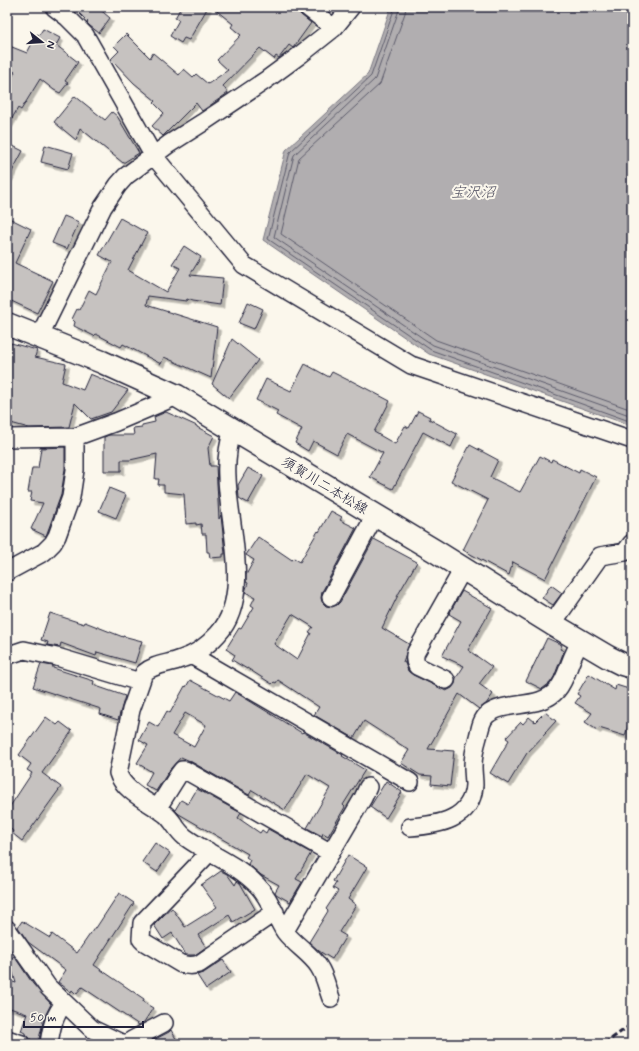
<svg xmlns="http://www.w3.org/2000/svg" width="639" height="1051" viewBox="0 0 639 1051" font-family="Mynerve,'Klee One',sans-serif">
  <defs>
    <filter id="shadow"><feDropShadow dx="3.5" dy="3.5" stdDeviation="0" flood-color="#0004"/></filter>
  </defs>
  <rect width="100%" height="100%" fill="#fbf7ec"/>
  <filter id="ink" filterUnits="userSpaceOnUse"><feTurbulence type="fractalNoise" baseFrequency=".025" numOctaves="2"/><feDisplacementMap in="SourceGraphic" scale="8" xChannelSelector="R" yChannelSelector="G"/><feConvolveMatrix kernelMatrix="1 2 1 2 8 2 1 2 1" color-interpolation-filters="sRGB"/></filter>
  <g filter="url(#ink)">
    <!-- water -->
    <path fill="#b1aeb0" stroke="#787681" d="M 391,7 L 632,7 L 632,426 L 429,354 L 263,240 L 286,150 L 368,74 Z"/>
    <g fill="none" stroke-linecap="round" stroke-linejoin="round">
      <!-- shore -->
      <path stroke="#5b5a6a" stroke-width="1" d="M 395,7 L 371,76 L 290,152 L 268,239 L 431,350 L 632,422
        M 400,7 L 375,79 L 294,155 L 274,237 L 433,345 L 632,416
        M 406,7 L 405,13 L 380,84 L 299,158 L 281,234 L 436,340 L 632,410"/>
    </g>
    <!-- building -->
    <path fill="#c6c2c0" stroke="#22223b" fill-rule="evenodd" filter="url(#shadow)" d="M 73,7 L 97,7 L 110,18 L 99,33 L 90,26 L 87,23 L 88,22 Z
      M 181,7 L 208,7 L 189,40 L 184,38 L 181,43 L 170,36 L 179,20 L 175,18 Z
      M 212,7 L 295,7 L 301,15 L 311,23 L 293,48 L 289,45 L 279,58 L 276,56 L 274,59 L 260,48 L 223,86 L 228,93 L 202,111 L 196,103 L 163,136 L 152,126 L 164,113 L 154,103 L 156,101 L 134,83 L 111,59 L 119,51 L 114,46 L 126,34 L 150,58 L 153,53 L 179,75 L 184,69 L 193,77 L 196,74 L 208,84 L 228,70 L 217,60 L 241,35 L 231,27 L 233,24 Z
      M 43,29 L 60,38 L 56,45 L 78,62 L 65,81 L 68,83 L 60,93 L 54,90 L 40,79 L 21,110 L 18,108 L 7,127 L 7,85 L 15,72 L 7,68 L 7,45 L 27,53 L 37,34 L 39,35 Z
      M 75,96 L 105,120 L 112,112 L 117,116 L 139,153 L 123,163 L 80,128 L 76,140 L 54,122 Z
      M 7,143 L 23,151 L 7,181 Z
      M 45,145 L 73,153 L 68,169 L 41,162 Z
      M 64,216 L 79,222 L 67,249 L 52,243 Z
      M 7,217 L 31,229 L 15,263 L 53,281 L 37,313 L 7,299 Z
      M 120,218 L 147,233 L 128,270 L 166,292 L 180,268 L 172,264 L 184,246 L 201,257 L 190,275 L 223,278 L 220,305 L 192,301 L 187,299 L 186,301 L 148,296 L 146,305 L 217,327 L 211,378 L 164,357 L 161,364 L 123,344 L 121,347 L 96,334 L 94,336 L 74,326 L 75,322 L 72,319 L 77,309 L 79,310 L 89,290 L 96,294 L 112,262 L 99,255 Z
      M 248,302 L 263,309 L 254,329 L 239,323 Z
      M 232,339 L 258,360 L 229,398 L 212,384 Z
      M 11,343 L 37,350 L 35,357 L 66,364 L 62,382 L 83,390 L 90,374 L 128,390 L 111,412 L 91,419 L 75,403 L 69,427 L 29,428 L 7,422 L 7,358 Z
      M 305,364 L 329,377 L 332,372 L 350,381 L 350,380 L 390,401 L 374,432 L 395,444 L 405,426 L 409,428 L 418,411 L 430,417 L 429,419 L 457,434 L 451,447 L 423,432 L 393,489 L 370,477 L 383,453 L 347,434 L 337,454 L 313,441 L 308,451 L 295,443 L 302,429 L 276,415 L 278,411 L 256,400 L 266,379 L 291,391 Z
      M 166,412 L 197,426 L 197,427 L 214,436 L 208,448 L 210,466 L 216,466 L 219,519 L 221,515 L 225,554 L 223,554 L 223,557 L 210,558 L 209,552 L 207,552 L 206,534 L 202,534 L 201,524 L 196,525 L 196,523 L 186,524 L 184,494 L 164,492 L 164,485 L 158,485 L 159,479 L 155,479 L 157,454 L 130,460 L 121,460 L 121,471 L 104,471 L 104,437 L 109,435 L 134,435 L 133,428 L 142,427 L 142,425 L 155,422 L 154,417 Z
      M 470,445 L 498,460 L 490,477 L 520,492 L 540,456 L 551,462 L 552,459 L 579,473 L 580,469 L 596,477 L 545,579 L 513,562 L 509,575 L 463,550 L 488,500 L 451,481 Z
      M 65,447 L 65,469 L 61,495 L 46,536 L 31,529 L 43,503 L 30,501 L 32,492 L 28,492 L 32,468 L 38,468 L 41,448 Z
      M 248,468 L 263,476 L 248,503 L 239,498 L 238,485 Z
      M 109,488 L 126,495 L 116,518 L 99,511 Z
      M 331,511 L 342,517 L 340,520 L 356,528 L 322,592 L 321,598 L 322,602 L 326,606 L 332,607 L 337,605 L 340,602 L 374,539 L 417,562 L 399,593 L 382,628 L 409,644 L 403,662 L 405,663 L 408,671 L 413,675 L 442,689 L 446,691 L 452,688 L 455,684 L 456,678 L 464,666 L 442,656 L 461,621 L 449,614 L 462,591 L 492,608 L 468,650 L 492,667 L 479,684 L 493,694 L 486,704 L 479,709 L 459,694 L 428,749 L 454,751 L 450,786 L 431,784 L 432,776 L 420,775 L 401,763 L 409,750 L 364,721 L 354,738 L 314,715 L 319,707 L 278,680 L 276,683 L 274,682 L 272,684 L 247,668 L 247,669 L 232,660 L 235,655 L 226,649 L 239,628 L 241,629 L 254,607 L 251,605 L 255,597 L 245,592 L 248,583 L 246,582 L 246,575 L 254,560 L 246,555 L 258,537 L 292,560 L 294,558 L 300,562 L 318,531 L 319,532 ZM 292,614 L 313,627 L 309,632 L 311,633 L 297,660 L 274,644 Z
      M 551,585 L 562,593 L 553,605 L 542,598 Z
      M 50,613 L 84,624 L 85,622 L 123,637 L 123,636 L 142,641 L 135,663 L 97,652 L 96,656 L 61,643 L 60,647 L 47,645 L 48,642 L 41,640 Z
      M 547,638 L 562,645 L 560,649 L 564,651 L 554,677 L 550,683 L 542,689 L 526,681 Z
      M 41,664 L 53,666 L 53,668 L 94,681 L 93,685 L 125,696 L 118,720 L 100,714 L 101,709 L 33,687 Z
      M 589,674 L 615,690 L 616,685 L 632,690 L 632,713 L 625,736 L 599,728 L 597,730 L 585,722 L 592,713 L 575,703 L 580,696 L 577,694 Z
      M 190,680 L 229,701 L 235,692 L 302,733 L 303,732 L 343,755 L 342,756 L 365,770 L 343,805 L 345,807 L 328,836 L 323,833 L 322,836 L 307,828 L 330,788 L 307,774 L 285,810 L 252,790 L 249,795 L 190,761 L 181,757 L 171,768 L 156,791 L 145,785 L 152,772 L 137,763 L 148,745 L 139,740 L 149,722 L 158,727 L 167,711 L 170,713 L 185,686 L 186,687 ZM 185,713 L 206,725 L 194,747 L 172,735 Z
      M 545,712 L 556,721 L 545,733 L 546,733 L 527,753 L 508,784 L 490,773 L 509,740 L 506,738 L 521,722 L 523,724 L 529,717 L 535,722 Z
      M 46,717 L 57,725 L 60,722 L 72,731 L 42,773 L 61,787 L 22,841 L 12,833 L 13,831 L 7,826 L 7,811 L 32,773 L 27,770 L 31,764 L 19,755 Z
      M 386,781 L 402,792 L 386,818 L 370,807 Z
      M 197,789 L 241,813 L 238,818 L 260,833 L 262,830 L 266,833 L 268,829 L 311,853 L 296,879 L 302,882 L 290,902 L 276,894 L 275,892 L 279,885 L 261,875 L 248,864 L 250,860 L 246,857 L 248,854 L 179,814 L 175,810 L 181,800 L 188,804 Z
      M 155,843 L 170,853 L 157,872 L 142,862 Z
      M 348,855 L 367,867 L 348,899 L 356,905 L 339,932 L 346,936 L 332,959 L 319,951 L 309,942 L 328,911 L 326,909 L 338,891 L 333,888 L 336,883 L 333,881 Z
      M 221,871 L 227,874 L 235,885 L 237,881 L 240,883 L 255,909 L 233,922 L 229,915 L 198,935 L 206,947 L 195,955 L 186,955 L 172,933 L 163,939 L 154,925 L 165,914 L 172,908 L 185,927 L 217,907 L 201,885 Z
      M 119,893 L 134,903 L 94,965 L 144,999 L 143,1002 L 153,1008 L 144,1022 L 139,1025 L 82,987 L 76,994 L 72,990 L 71,992 L 58,982 L 66,970 L 28,942 L 18,927 L 22,921 L 50,938 L 52,934 L 77,953 L 95,927 L 96,928 Z
      M 14,956 L 33,984 L 51,1004 L 44,1018 L 38,1043 L 31,1041 L 29,1037 L 25,1034 L 25,1033 L 21,1031 L 27,1014 L 7,1007 L 7,980 L 16,983 L 9,960 Z
      M 223,960 L 231,972 L 206,989 L 197,975 L 205,972 Z
      M 171,1030 L 179,1044 L 146,1044 L 169,1032 Z"/>
    <g fill="none" stroke-linecap="round" stroke-linejoin="round">
      <!-- minor casing -->
      <g stroke="#22223b" stroke-width="20">
        <path id="minor" d="M 54,7 L 67,17 L 85,35 L 153,155 L 244,265 L 411,365 L 632,440
          M 307,7 L 334,28
          M 39,337 L 103,207 L 118,185 L 126,176 L 169,144 L 202,123 L 266,80 L 300,55 L 334,28 L 351,7
          M 233,429 C 228,445 226,461 227,477 C 228,523 253,596 218,634 C 208,645 195,655 181,659 C 169,664 154,664 144,673 L 131,710 L 118,773 C 123,791 151,803 165,814 C 173,820 176,830 185,837 C 208,854 237,864 257,885 C 271,899 275,917 285,932 C 295,945 312,955 319,967 C 325,976 327,988 331,998
          M 7,438 L 75,437 L 116,422 L 177,396
          M 7,572 L 44,552 L 53,543 L 57,536 L 71,497 L 75,470 L 75,437
          M 331,597 L 375,515
          M 552,624 L 600,556 L 625,552 L 632,543
          M 9,655 L 24,650 L 38,653 L 57,657 L 140,682
          M 191,655 L 410,782
          M 446,680 L 417,666 C 414,661 414,657 416,652 L 463,569
          M 157,809 L 179,774 L 182,770 L 185,770 L 331,853
          M 410,827 C 438,825 472,820 474,785 C 474,779 473,773 473,767 C 473,757 475,747 478,737 C 480,730 481,720 487,715 C 504,700 540,710 557,690 C 566,680 568,666 574,654 C 576,650 578,645 581,641
          M 208,851 L 204,858 L 142,923 L 141,939 L 144,942 L 181,964 C 188,966 193,966 199,964 L 275,912
          M 7,929 L 48,987 L 92,1029 L 119,1042 L 129,1044 L 132,1040 L 164,1023
          M 285,931 L 363,798 L 368,787
          M 7,1039 L 22,1044
          M 49,1044 C 51,1029 54,1014 65,1003"/>
      </g>
      <!-- secondary casing -->
      <g stroke="#22223b" stroke-width="25">
        <path id="secondary" d="M 7,324 L 102,362 L 177,396 L 435,551 L 552,624 L 608,657 L 622,664 L 632,667"/>
      </g>
      <!-- minor -->
      <use href="#minor" stroke="#fbf7ec" stroke-width="17"/>
      <!-- secondary -->
      <use href="#secondary" stroke="#fbf7ec" stroke-width="22"/>
      <!-- rail -->
      <path stroke="#22223b" stroke-width="3" stroke-dasharray="6 3" stroke-linecap="butt" d="M 604,1044 L 632,1024"/>
    </g>
  </g>
  <g text-anchor="middle" stroke-width="4" stroke-linejoin="round" paint-order="stroke">
    <!-- street labels -->
    <g font-size="14" fill="#22223b" stroke="#fbf7ec">
      <text transform="translate(325 485) rotate(31)" y="5">須賀川二本松線</text>
    </g>
    <!-- water labels -->
    <g font-size="15" font-style="italic" fill="#545364" stroke="#fbf7ec">
      <text x="473" y="197">宝沢沼</text>
    </g>
  </g>
  <!-- margin -->
  <rect width="639" height="1051" fill="none" stroke="#fbf7ec" stroke-width="24"/>
  <rect x="12" y="12" width="615" height="1027" fill="none" stroke="#22223b" stroke-width="1.5" filter="url(#ink)"/>
  <!-- north arrow -->
  <g transform="translate(42 42) rotate(107)" stroke="#fbf7ec" stroke-width="3" paint-order="stroke">
  <path d="M0-3L7 15L0 10L-7 15Z" fill="#22223b"/>
  <text y="-6" font-size="11" font-weight="bold" text-anchor="middle" fill="#22223b">N</text>
  </g>
  <!-- scale -->
  <path d="M24 1021v6h119v-6" fill="none" stroke="#22223b" stroke-width="2"/>
  <text x="30" y="1021" font-size="12" fill="#22223b" stroke="#fbf7ec" stroke-width="3" paint-order="stroke">50 m</text>
</svg>
